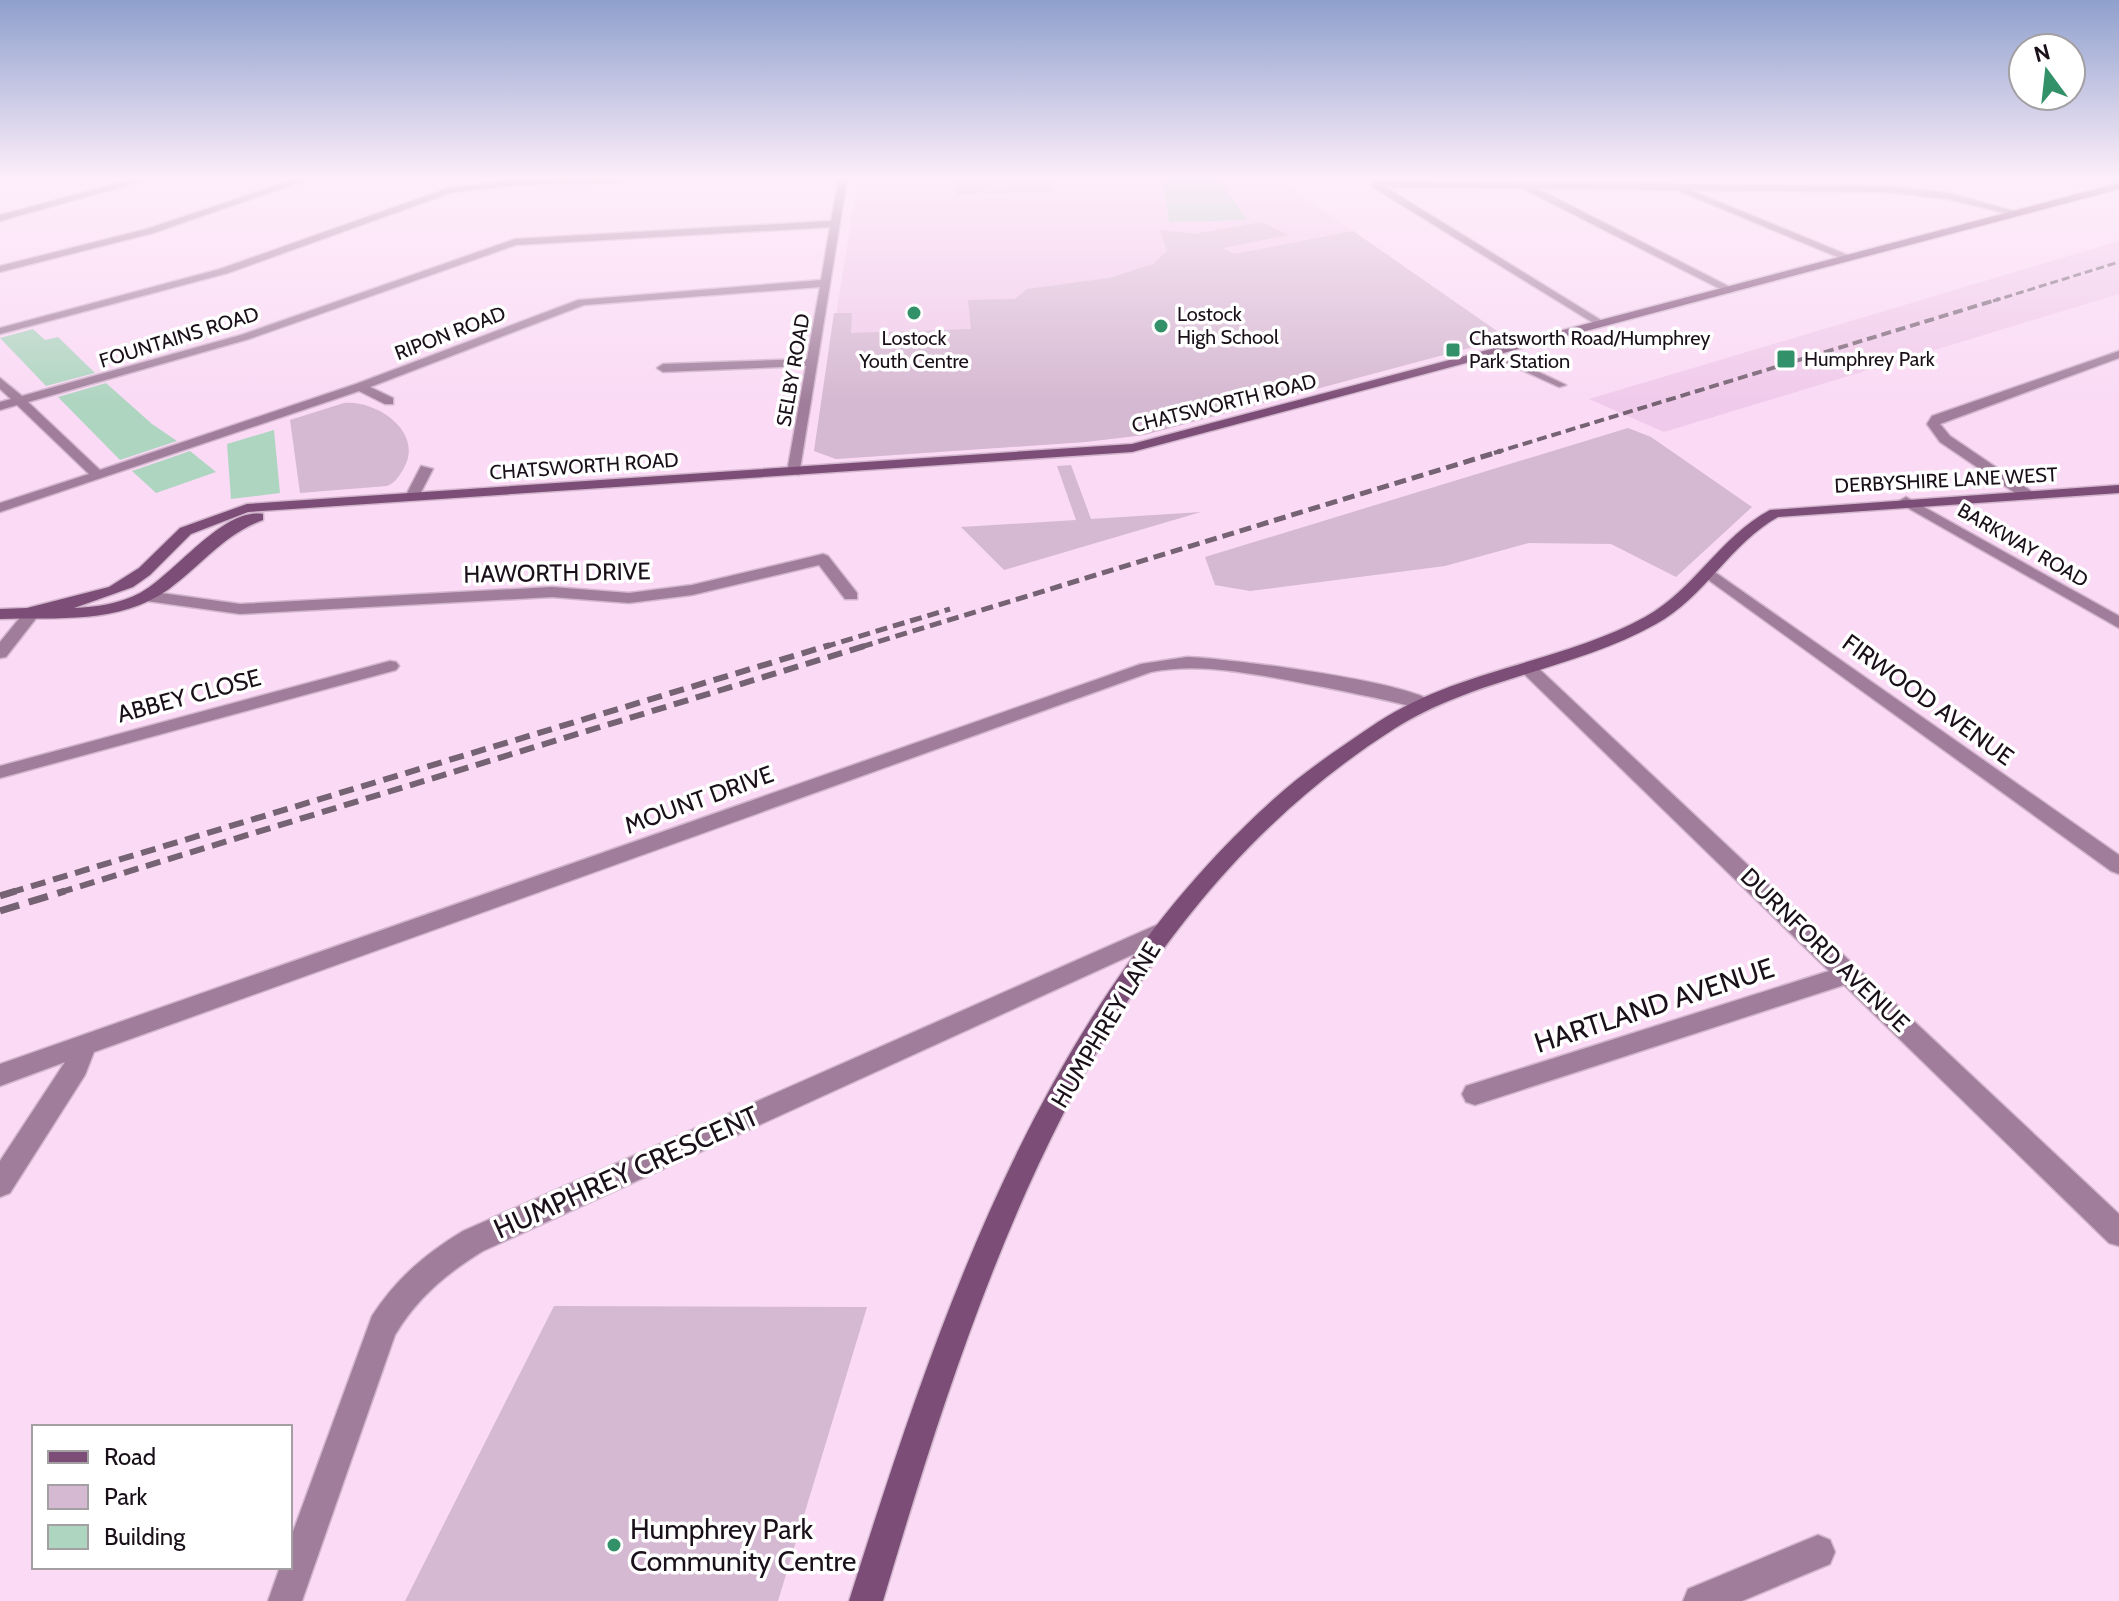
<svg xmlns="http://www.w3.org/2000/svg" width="2119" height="1601" viewBox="0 0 2119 1601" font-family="Cabin,sans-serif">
  <rect width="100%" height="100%" fill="#fadaf5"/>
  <!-- built -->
  <path fill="#f0caea" d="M 858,179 L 1278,179 L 1507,338 L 1144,435 L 1085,442 L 836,459 L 814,451 Z
    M 2119,241 L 2119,294 L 1664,432 L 1589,399 Z"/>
  <!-- green -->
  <path fill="#d5b8d1" d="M 954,179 L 1029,179 L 973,194 L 956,195 Z
    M 1035,179 L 1051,179 L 1055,192 L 980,194 Z
    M 1261,222 L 1289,235 L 1223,248 L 1234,254 L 1353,231 L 1507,338 L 1144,435 L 1085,442 L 836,459 L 814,451 L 834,313 L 852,313 L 851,333 L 971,329 L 968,300 L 1015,299 L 1027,289 L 1109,278 L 1153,264 L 1167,251 L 1160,230 L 1195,234 Z
    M 344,403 C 377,400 424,432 404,468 C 399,476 396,482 387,486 L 300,493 L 290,420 Z
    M 1628,428 L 1651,437 L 1752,507 L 1676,577 L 1611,544 L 1529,543 L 1445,566 L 1250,591 L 1215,585 L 1205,557 Z
    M 1071,465 L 1091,519 L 1201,512 L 1004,570 L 961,527 L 1076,520 L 1057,466 Z
    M 554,1306 L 867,1307 L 778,1601 L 405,1601 Z"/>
  <!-- building -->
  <path fill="#aed5c0" d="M 1162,179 L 1219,179 L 1247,220 L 1169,222 Z
    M 33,329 L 45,340 L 58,337 L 95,373 L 46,386 L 0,338 Z
    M 106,383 L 152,424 L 177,441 L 120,460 L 58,397 Z
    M 274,430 L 280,493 L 231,499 L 227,444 Z
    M 190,451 L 216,472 L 156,493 L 132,471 Z"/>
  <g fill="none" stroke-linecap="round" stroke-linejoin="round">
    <!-- lane casing -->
    <g stroke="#d2b6cd" stroke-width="3">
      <path id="lane" d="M 1489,351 L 1495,351 L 1566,385 L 1559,387 L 1489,355 Z"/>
    </g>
    <!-- street casing -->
    <g stroke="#d2b6cd" stroke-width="3">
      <path id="street" d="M 134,179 L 149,179 L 0,221 L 0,215 Z
        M 296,179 L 309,179 L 153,233 L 0,272 L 0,266 L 147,229 Z
        M 518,179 L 691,179 L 518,185 L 453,192 L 228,273 L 0,334 L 0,328 L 220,269 L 449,188 Z
        M 839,179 L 847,179 L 799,475 L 787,472 L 806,366 L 663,372 L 657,368 L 663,364 L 807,359 L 820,287 L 584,305 L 370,387 L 393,398 L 393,404 L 385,404 L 359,391 L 0,512 L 0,503 L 89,474 L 17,405 L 0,410 L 0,402 L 11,399 L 0,389 L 0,378 L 22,396 L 241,335 L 515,239 L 831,221 ZM 830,227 L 821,280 L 578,300 L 356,384 L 100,470 L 28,402 L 249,339 L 516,245 Z
        M 1374,181 L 1886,186 L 1948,193 L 2021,213 L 2017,216 L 1948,199 L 1886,192 L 1690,190 L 1850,256 L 1847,261 L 1677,190 L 1536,188 L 1732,288 L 1732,292 L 1728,293 L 1522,188 L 1385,187 L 1604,322 L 1606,324 L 1600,327 L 1371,186 Z
        M 2119,351 L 2119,358 L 1940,424 L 1950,436 L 2031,491 L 2031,497 L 2021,497 L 1940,442 L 1927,424 L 1932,416 Z
        M 421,466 L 433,469 L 417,500 L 407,500 L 405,497 Z
        M 1906,497 L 2119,616 L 2119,628 L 1901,504 L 1899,501 Z
        M 823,554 L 828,556 L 857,593 L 857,599 L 845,599 L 819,565 L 692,595 L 629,603 L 552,597 L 240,614 L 147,601 L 139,596 L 147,591 L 240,604 L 552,587 L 629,593 L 692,585 Z
        M 1709,568 L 2119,855 L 2119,874 L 2111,871 L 1703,576 L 1701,573 Z
        M 33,607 L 41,612 L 6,657 L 0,658 L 0,642 L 27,609 Z
        M 1187,657 C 1224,658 1416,682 1435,704 L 1426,710 C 1380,698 1334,689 1287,680 C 1241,672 1197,663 1151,672 L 94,1052 L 85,1075 L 10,1193 L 0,1197 L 0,1161 L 65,1062 L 0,1086 L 0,1064 L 1141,664 Z
        M 390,661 L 396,662 L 399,666 L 396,670 L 0,778 L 0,766 Z
        M 1529,664 L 1535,665 L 2119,1214 L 2119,1246 L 2109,1243 L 1844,985 L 1475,1105 L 1466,1102 L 1462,1094 L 1466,1086 L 1829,971 L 1523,673 L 1520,669 Z
        M 1161,923 L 1169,926 L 1172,932 L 1169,938 L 483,1251 C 447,1273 417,1298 395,1335 L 302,1601 L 268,1601 L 280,1567 L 290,1567 L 290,1540 L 372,1316 C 396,1279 425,1254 463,1231 Z
        M 1818,1535 L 1830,1540 L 1835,1552 L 1830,1564 L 1742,1601 L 1683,1601 L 1688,1589 Z"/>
    </g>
    <!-- secondary casing -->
    <g stroke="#d2b6cd" stroke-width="3">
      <path id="secondary" d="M 2119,183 L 2119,189 L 1132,452 L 248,512 L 191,534 L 150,575 L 133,587 L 74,608 C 97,607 119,604 140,593 C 174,575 223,507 263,514 L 263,520 C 223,535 202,565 169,589 C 119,625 57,617 0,619 L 0,609 L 27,608 L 109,587 L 139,568 L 180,528 L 247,504 L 1132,444 Z
        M 2119,485 L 2119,493 L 1778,517 C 1730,544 1705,597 1656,624 C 1574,670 1474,678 1394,729 C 1095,919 979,1279 883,1601 L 849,1601 C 940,1313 1043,1005 1275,798 C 1306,770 1344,745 1378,722 C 1459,669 1561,663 1645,617 C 1694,590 1720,537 1770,510 Z"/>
    </g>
    <!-- lane -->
    <use href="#lane" fill="#a07e9b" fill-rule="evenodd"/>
    <!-- street -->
    <use href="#street" fill="#a07e9b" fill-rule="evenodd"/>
    <!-- secondary -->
    <use href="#secondary" fill="#7c4d76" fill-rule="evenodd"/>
    <!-- rail-far4 -->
    <path stroke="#756272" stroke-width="3" stroke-dasharray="8 4" stroke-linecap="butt" d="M 1993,301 L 2119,262"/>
    <!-- rail-far3 -->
    <path stroke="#756272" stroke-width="4" stroke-dasharray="10 5" stroke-linecap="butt" d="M 1494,453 L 1999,299"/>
    <!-- rail-far2 -->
    <path stroke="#756272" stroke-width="5" stroke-dasharray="12 6" stroke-linecap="butt" d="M 824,647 L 950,609
      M 861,647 L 1501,451"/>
    <!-- rail-far1 -->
    <path stroke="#756272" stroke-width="6" stroke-dasharray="15 8" stroke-linecap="butt" d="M 9,893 L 830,645
      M 58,893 L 868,645"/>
    <!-- rail -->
    <path stroke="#756272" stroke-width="7" stroke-dasharray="20 10" stroke-linecap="butt" d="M 0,896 L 16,891
      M 0,911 L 65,891"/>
  </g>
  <!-- sky -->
  <linearGradient id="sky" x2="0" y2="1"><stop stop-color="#8fa0cd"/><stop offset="0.44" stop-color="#fdeefa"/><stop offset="1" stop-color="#fdeefa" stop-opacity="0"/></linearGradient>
  <rect width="2119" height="403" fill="url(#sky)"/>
  <!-- markers -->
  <g fill="#329169" stroke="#fff" stroke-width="3">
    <circle cx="914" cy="313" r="8"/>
    <circle cx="1161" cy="326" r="8"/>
    <rect x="1445" y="342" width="16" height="16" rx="4"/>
    <rect x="1776" y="349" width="20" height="20" rx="4"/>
    <circle cx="614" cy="1545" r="8"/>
  </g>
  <g text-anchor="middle" stroke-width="7" stroke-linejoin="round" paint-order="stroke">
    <!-- far-poi labels -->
    <g font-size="20" fill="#1a1019" stroke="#fff" text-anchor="start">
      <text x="1177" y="321">Lostock<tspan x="1177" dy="23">High School</tspan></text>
      <text x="914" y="345" text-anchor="middle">Lostock<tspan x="914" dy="23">Youth Centre</tspan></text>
      <text x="1469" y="345">Chatsworth Road/Humphrey<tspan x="1469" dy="23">Park Station</tspan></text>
      <text x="1804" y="366">Humphrey Park</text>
    </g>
    <!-- far-street labels -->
    <g font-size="20" fill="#1a1019" stroke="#fff">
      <text transform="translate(450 333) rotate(-21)" y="7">RIPON ROAD</text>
      <text transform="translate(179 337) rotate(-17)" y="7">FOUNTAINS ROAD</text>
      <text transform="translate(793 370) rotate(-80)" y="7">SELBY ROAD</text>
      <text transform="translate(1224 403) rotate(-14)" y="7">CHATSWORTH ROAD</text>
      <text transform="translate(584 466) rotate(-4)" y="7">CHATSWORTH ROAD</text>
      <text transform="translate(1946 480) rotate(-3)" y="7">DERBYSHIRE LANE WEST</text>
      <text transform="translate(2023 545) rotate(30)" y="7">BARKWAY ROAD</text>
    </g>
    <!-- street labels -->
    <g font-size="24" fill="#1a1019" stroke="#fff">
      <text transform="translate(557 573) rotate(-1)" y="8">HAWORTH DRIVE</text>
      <text transform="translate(189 696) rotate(-15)" y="8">ABBEY CLOSE</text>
      <text transform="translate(1928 700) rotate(36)" y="8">FIRWOOD AVENUE</text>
      <text transform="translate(699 800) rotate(-20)" y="8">MOUNT DRIVE</text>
      <text transform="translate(1825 950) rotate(44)" y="8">DURNFORD AVENUE</text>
      <text transform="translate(1106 1025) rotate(-59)" y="8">HUMPHREY LANE</text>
    </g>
    <!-- near-street labels -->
    <g font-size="28" fill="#1a1019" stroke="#fff">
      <text transform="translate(1654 1005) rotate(-18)" y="10">HARTLAND AVENUE</text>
      <text transform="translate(626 1172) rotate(-24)" y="10">HUMPHREY CRESCENT</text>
    </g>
    <!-- near-poi labels -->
    <g font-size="28" fill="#1a1019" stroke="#fff" text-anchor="start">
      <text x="630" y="1539">Humphrey Park<tspan x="630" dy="32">Community Centre</tspan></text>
    </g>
  </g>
  <!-- legend -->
  <rect x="32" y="1425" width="260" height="144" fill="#ffffff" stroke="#a39fa3" stroke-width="2"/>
  <rect x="48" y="1451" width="40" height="12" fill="#7c4d76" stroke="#a39fa3" stroke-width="2"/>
  <text x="104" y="1465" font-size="24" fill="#1a1019">Road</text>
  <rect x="48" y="1485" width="40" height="24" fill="#d5b8d1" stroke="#a39fa3" stroke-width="2"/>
  <text x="104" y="1505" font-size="24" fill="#1a1019">Park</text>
  <rect x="48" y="1525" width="40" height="24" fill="#aed5c0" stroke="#a39fa3" stroke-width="2"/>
  <text x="104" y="1545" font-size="24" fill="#1a1019">Building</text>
  <!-- north arrow -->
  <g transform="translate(2047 72) rotate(345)"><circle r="38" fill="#ffffff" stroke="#a39fa3" stroke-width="2"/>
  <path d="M0-6L14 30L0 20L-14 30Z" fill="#329169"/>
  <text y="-12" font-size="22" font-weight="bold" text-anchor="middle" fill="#1a1019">N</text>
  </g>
</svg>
